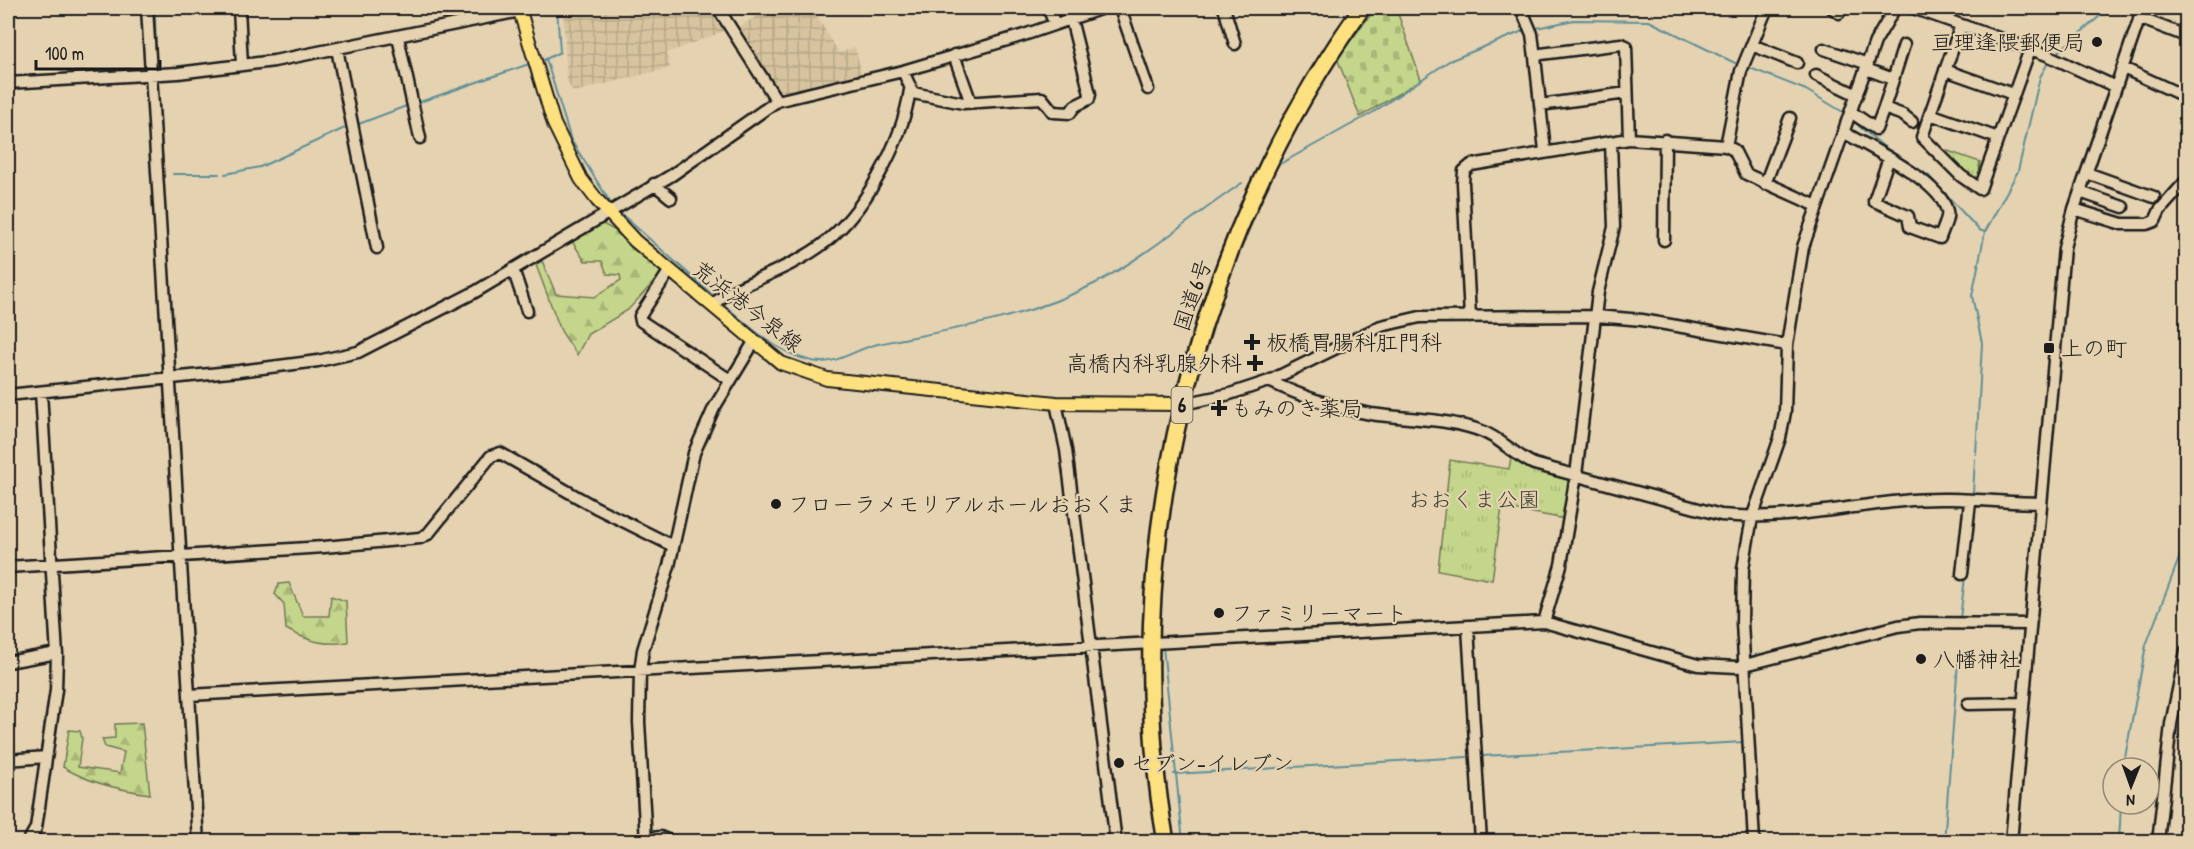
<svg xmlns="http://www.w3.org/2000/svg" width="2194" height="849" viewBox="0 0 2194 849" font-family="'Patrick Hand','Klee One',sans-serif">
  <defs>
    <pattern id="industrial-grid" width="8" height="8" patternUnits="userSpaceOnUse" patternTransform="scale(1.5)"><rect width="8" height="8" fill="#d7c49f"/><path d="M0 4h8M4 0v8" fill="none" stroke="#b8a888"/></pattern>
    <pattern id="forest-firs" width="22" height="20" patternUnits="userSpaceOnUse" patternTransform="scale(1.5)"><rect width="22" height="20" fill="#c4d68b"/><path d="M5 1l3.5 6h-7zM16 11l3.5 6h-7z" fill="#a8b777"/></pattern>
    <pattern id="cemetery-stones" width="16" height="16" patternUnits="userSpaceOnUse" patternTransform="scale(1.5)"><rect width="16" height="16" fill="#c4d68b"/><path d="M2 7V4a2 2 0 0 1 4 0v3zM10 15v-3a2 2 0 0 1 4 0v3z" fill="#a8b777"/></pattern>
    <pattern id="park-tufts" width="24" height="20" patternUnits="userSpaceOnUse" patternTransform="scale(1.5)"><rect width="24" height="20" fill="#c4d68b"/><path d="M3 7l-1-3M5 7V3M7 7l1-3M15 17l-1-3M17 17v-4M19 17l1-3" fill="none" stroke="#a8b777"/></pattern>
  </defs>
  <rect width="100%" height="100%" fill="#e5d2b0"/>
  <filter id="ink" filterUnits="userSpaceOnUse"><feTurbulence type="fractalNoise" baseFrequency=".0167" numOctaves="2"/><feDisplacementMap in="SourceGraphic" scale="12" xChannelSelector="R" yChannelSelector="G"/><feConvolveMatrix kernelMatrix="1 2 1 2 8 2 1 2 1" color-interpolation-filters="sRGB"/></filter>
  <g filter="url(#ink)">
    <!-- industrial -->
    <path fill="url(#industrial-grid)" d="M 563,8 L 712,8 L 727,30 L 667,53 L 670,68 L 573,92 L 567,82 Z
      M 770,8 L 812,8 L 839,53 L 855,47 L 862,75 L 788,92 L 776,89 L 737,28 Z"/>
    <!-- forest -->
    <path fill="url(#forest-firs)" stroke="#707954" stroke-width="1.5" d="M 601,223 L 614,230 L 662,273 L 628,310 L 588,334 L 577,355 L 561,331 L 536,265 L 542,261 L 556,294 L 595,297 L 621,280 L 620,275 L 607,274 L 602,261 L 585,261 L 571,240 Z
      M 289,583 L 303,616 L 329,616 L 331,596 L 346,601 L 348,642 C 324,646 308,641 286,629 L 284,604 L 275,594 L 279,584 Z
      M 142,723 L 150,794 C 121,790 87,782 63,767 L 69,730 L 80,731 L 82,738 L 78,767 L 120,773 L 124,752 L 105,747 L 102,739 L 115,738 L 115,724 Z"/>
    <!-- cemetery -->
    <path fill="url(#cemetery-stones)" stroke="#707954" stroke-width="1.5" d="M 1376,8 L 1396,8 L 1421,80 L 1360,117 L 1337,58 Z"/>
    <!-- park -->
    <path fill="url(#park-tufts)" stroke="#707954" stroke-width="1.5" d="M 1942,149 L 1980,162 L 1979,167 L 1982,169 L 1980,179 L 1973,181 Z
      M 1511,458 L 1530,468 L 1570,480 L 1565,519 L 1502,507 L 1492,580 L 1438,570 L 1450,460 L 1509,469 Z"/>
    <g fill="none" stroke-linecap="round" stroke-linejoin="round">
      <!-- stream -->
      <path stroke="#5f8f98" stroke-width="2" d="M 155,8 L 156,68
        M 1532,29 L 1574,20 L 1649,21 L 1735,63
        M 2056,54 L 2109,8
        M 546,59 L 571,140 L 610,202
        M 544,60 L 560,52 L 557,8
        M 1750,68 L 1806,90 L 1843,112
        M 157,80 L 163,166
        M 417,103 L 529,64
        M 1854,122 L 1883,146 L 1928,175 L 1979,230 L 1985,232 L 2018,171 L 2040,77 L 2049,61
        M 356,125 L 409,105
        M 1280,164 L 1372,113 L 1449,61 L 1523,31
        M 173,174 L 219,174
        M 225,174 L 260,167 L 347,127
        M 619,212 L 715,297
        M 722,303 C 748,325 774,351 808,360 C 834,368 854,349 878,344 C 952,329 1027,319 1096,283 C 1148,255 1193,216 1242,183
        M 1976,454 L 1982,343 L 1972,296 L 1985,232
        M 1973,494 L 1975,459
        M 1948,618 L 1960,618
        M 1960,619 L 1965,577
        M 1163,647 L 1183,842
        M 1749,657 L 1871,628
        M 1482,756 L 1744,742
        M 198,764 L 204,842
        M 2123,768 L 2146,645 L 2186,540
        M 1174,774 L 1467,757
        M 1944,842 L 1958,662
        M 2119,842 L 2121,804"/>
      <!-- minor casing -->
      <g stroke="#1c1c1c" stroke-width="15">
        <path id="minor" d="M 147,8 L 198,842
          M 239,8 L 242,65
          M 718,8 L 777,101
          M 1048,8 L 1055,24
          M 1120,8 L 1148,89
          M 1224,8 L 1235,44
          M 1521,8 L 1532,34 L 1535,57
          M 1832,8 L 1839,13
          M 1913,8 L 2047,55 L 2116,87
          M 2139,18 L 2186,36
          M 1961,25 L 1922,137 L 1961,176 L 1980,189 L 2030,49
          M 398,37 L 420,138
          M 1752,45 L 1797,63
          M 1904,45 L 1884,108 L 1903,115 L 1912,122
          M 337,49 L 377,248
          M 1824,49 L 1868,64
          M 954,55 L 971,103
          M 2123,68 L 2186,97
          M 1866,69 L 1893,79
          M 1945,70 L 2013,94
          M 903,71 L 913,93 L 963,103 L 1042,98 L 1053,112 L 1070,113 L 1075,106 L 1089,99 L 1090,94 L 1071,19
          M 1816,75 L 1857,95
          M 8,83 L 178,73 L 274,61 L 520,11
          M 1540,105 L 1627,93
          M 1851,112 L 1876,129 L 1884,108
          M 1930,114 L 1998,138
          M 1843,132 C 1869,147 1940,181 1947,211 C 1949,219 1942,230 1940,238 L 1910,227 L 1908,216 L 1874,201 L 1889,158
          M 1726,146 L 1741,71 L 1767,8
          M 1545,151 L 1535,57 L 1541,54 L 1621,44 L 1626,46 L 1629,139
          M 2087,173 L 2154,197
          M 654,184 L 671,198
          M 1765,184 L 1790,118
          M 2080,192 L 2123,207
          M 2074,209 L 2122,224 L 2147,224 L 2155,221 L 2160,210 L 2186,181
          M 1664,240 L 1665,140
          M 513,269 L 527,311
          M 670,270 L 640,316 L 641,321 L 730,380
          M 712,305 L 725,295 C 755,279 791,267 819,247 C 864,215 902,143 910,90
          M 1470,317 L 1463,183 L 1464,171 L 1471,165 L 1629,139 L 1726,146 L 1734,150 L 1746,174 L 1817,206
          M 1269,381 C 1300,396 1337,408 1371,414 C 1405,419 1442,418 1476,429 C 1499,436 1513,455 1534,464 L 1721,515 C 1784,521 1841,507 1903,501 C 1945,496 1997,502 2040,503
          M 8,395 L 239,371 L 318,361 L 358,352 L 475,292 L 672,175 L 777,101 L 903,71 L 1024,35 L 1103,8
          M 1056,403 L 1066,450 L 1116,842
          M 1183,404 L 1230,394 L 1269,381 L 1381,326 L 1420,317 L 1596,316 L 1642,320 L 1787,345
          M 8,567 L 324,547 L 420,538 L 428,534 L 491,456 L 500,453 L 595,507 L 673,546
          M 1962,574 L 1970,502
          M 1544,622 L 1561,565 L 1576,475 L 1598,292 L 1614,227 L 1611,142
          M 1468,627 L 1481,842
          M 8,662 L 57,653
          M 189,695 L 1544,622 L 1698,665 L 1737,667 L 1898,626 L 1920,623 L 2029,624
          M 1968,704 L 2022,703
          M 8,760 L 46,757
          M 28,842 L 36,828 L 56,690 L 57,655 L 41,392
          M 621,842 L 660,837 L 672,842
          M 646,842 L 639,722 L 640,671 L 643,650 L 669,566 L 694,453 L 714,408 L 754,342
          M 1754,842 L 1742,622 L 1743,569 L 1747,545 L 1752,518 L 1780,438 L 1785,412 L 1787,345 L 1803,247 L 1875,42 L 1895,8
          M 2011,842 L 2064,248 L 2074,209 L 2143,8
          M 2158,842 L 2171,724 L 2186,651"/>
      </g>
      <!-- major casing -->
      <g stroke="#1c1c1c" stroke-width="16">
        <path id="major" d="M 519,8 L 554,124 L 581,179 L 597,200 L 635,241 L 781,363 L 827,379 L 1056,403 L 1183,404"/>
      </g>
      <!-- highway casing -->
      <g stroke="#1c1c1c" stroke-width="20">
        <path id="highway" d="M 1166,842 C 1115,557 1194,241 1362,8"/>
      </g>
      <!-- minor -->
      <use href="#minor" stroke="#e5d2b0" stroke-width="10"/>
      <!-- major -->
      <use href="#major" stroke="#fde080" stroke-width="12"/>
      <!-- highway -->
      <use href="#highway" stroke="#fde080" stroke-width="15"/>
    </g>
  </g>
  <!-- markers -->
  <g fill="#1c1c1c" stroke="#e5d2b0" stroke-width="2">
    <circle cx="2097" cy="42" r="6"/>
    <path d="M1249 333h6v6h6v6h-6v6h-6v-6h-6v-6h6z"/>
    <rect x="2043" y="342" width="12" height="12" rx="3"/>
    <path d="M1252 354h6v6h6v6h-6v6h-6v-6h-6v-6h6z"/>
    <path d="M1216 399h6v6h6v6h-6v6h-6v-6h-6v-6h6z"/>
    <circle cx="776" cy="504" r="6"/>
    <circle cx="1219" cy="613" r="6"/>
    <circle cx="1921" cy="659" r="6"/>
    <circle cx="1119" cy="763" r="6"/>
  </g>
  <g text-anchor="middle" stroke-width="4.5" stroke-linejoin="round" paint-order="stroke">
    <!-- shield labels -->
    <rect fill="#e5d2b0" stroke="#585348" stroke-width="1.5" x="1171.5" y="387" width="21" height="36" rx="4.5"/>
    <g font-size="21" font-weight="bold" fill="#1c1c1c">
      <text x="1182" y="412">6</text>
    </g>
    <!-- poi labels -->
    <g font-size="22" fill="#1c1c1c" stroke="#e5d2b0" text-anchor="start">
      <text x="2085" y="50" text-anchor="end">亘理逢隈郵便局</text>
      <text x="1266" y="350">板橋胃腸科肛門科</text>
      <text x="2061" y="356">上の町</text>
      <text x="1242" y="371" text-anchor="end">高橋内科乳腺外科</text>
      <text x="1231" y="416">もみのき薬局</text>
      <text x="788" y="512">フローラメモリアルホールおおくま</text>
      <text x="1231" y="621">ファミリーマート</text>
      <text x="1933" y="667">八幡神社</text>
      <text x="1131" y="771">セブン-イレブン</text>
    </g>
    <!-- street labels -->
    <g font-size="22" fill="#1c1c1c" stroke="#e5d2b0">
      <text transform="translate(1192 295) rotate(-71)" y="8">国道6号</text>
      <text transform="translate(748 306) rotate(38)" y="8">荒浜港今泉線</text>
    </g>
    <!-- park labels -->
    <g font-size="22" fill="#3e4132" stroke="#e5d2b0">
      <text x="1474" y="507">おおくま公園</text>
    </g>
  </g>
  <!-- margin -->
  <rect width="2194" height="849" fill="none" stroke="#e5d2b0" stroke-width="30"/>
  <rect x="15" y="15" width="2164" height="819" fill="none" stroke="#1c1c1c" stroke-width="2" filter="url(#ink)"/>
  <!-- north arrow -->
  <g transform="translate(2131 786) rotate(181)"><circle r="28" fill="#e5d2b0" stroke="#958975" stroke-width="1.5"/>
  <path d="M0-4.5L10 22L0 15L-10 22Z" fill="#1c1c1c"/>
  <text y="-9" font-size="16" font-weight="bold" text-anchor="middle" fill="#1c1c1c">N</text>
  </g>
  <!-- scale -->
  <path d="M36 60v9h124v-9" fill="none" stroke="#1c1c1c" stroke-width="3"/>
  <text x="45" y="60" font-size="18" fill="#1c1c1c" stroke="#e5d2b0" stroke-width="4.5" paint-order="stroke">100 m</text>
</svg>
